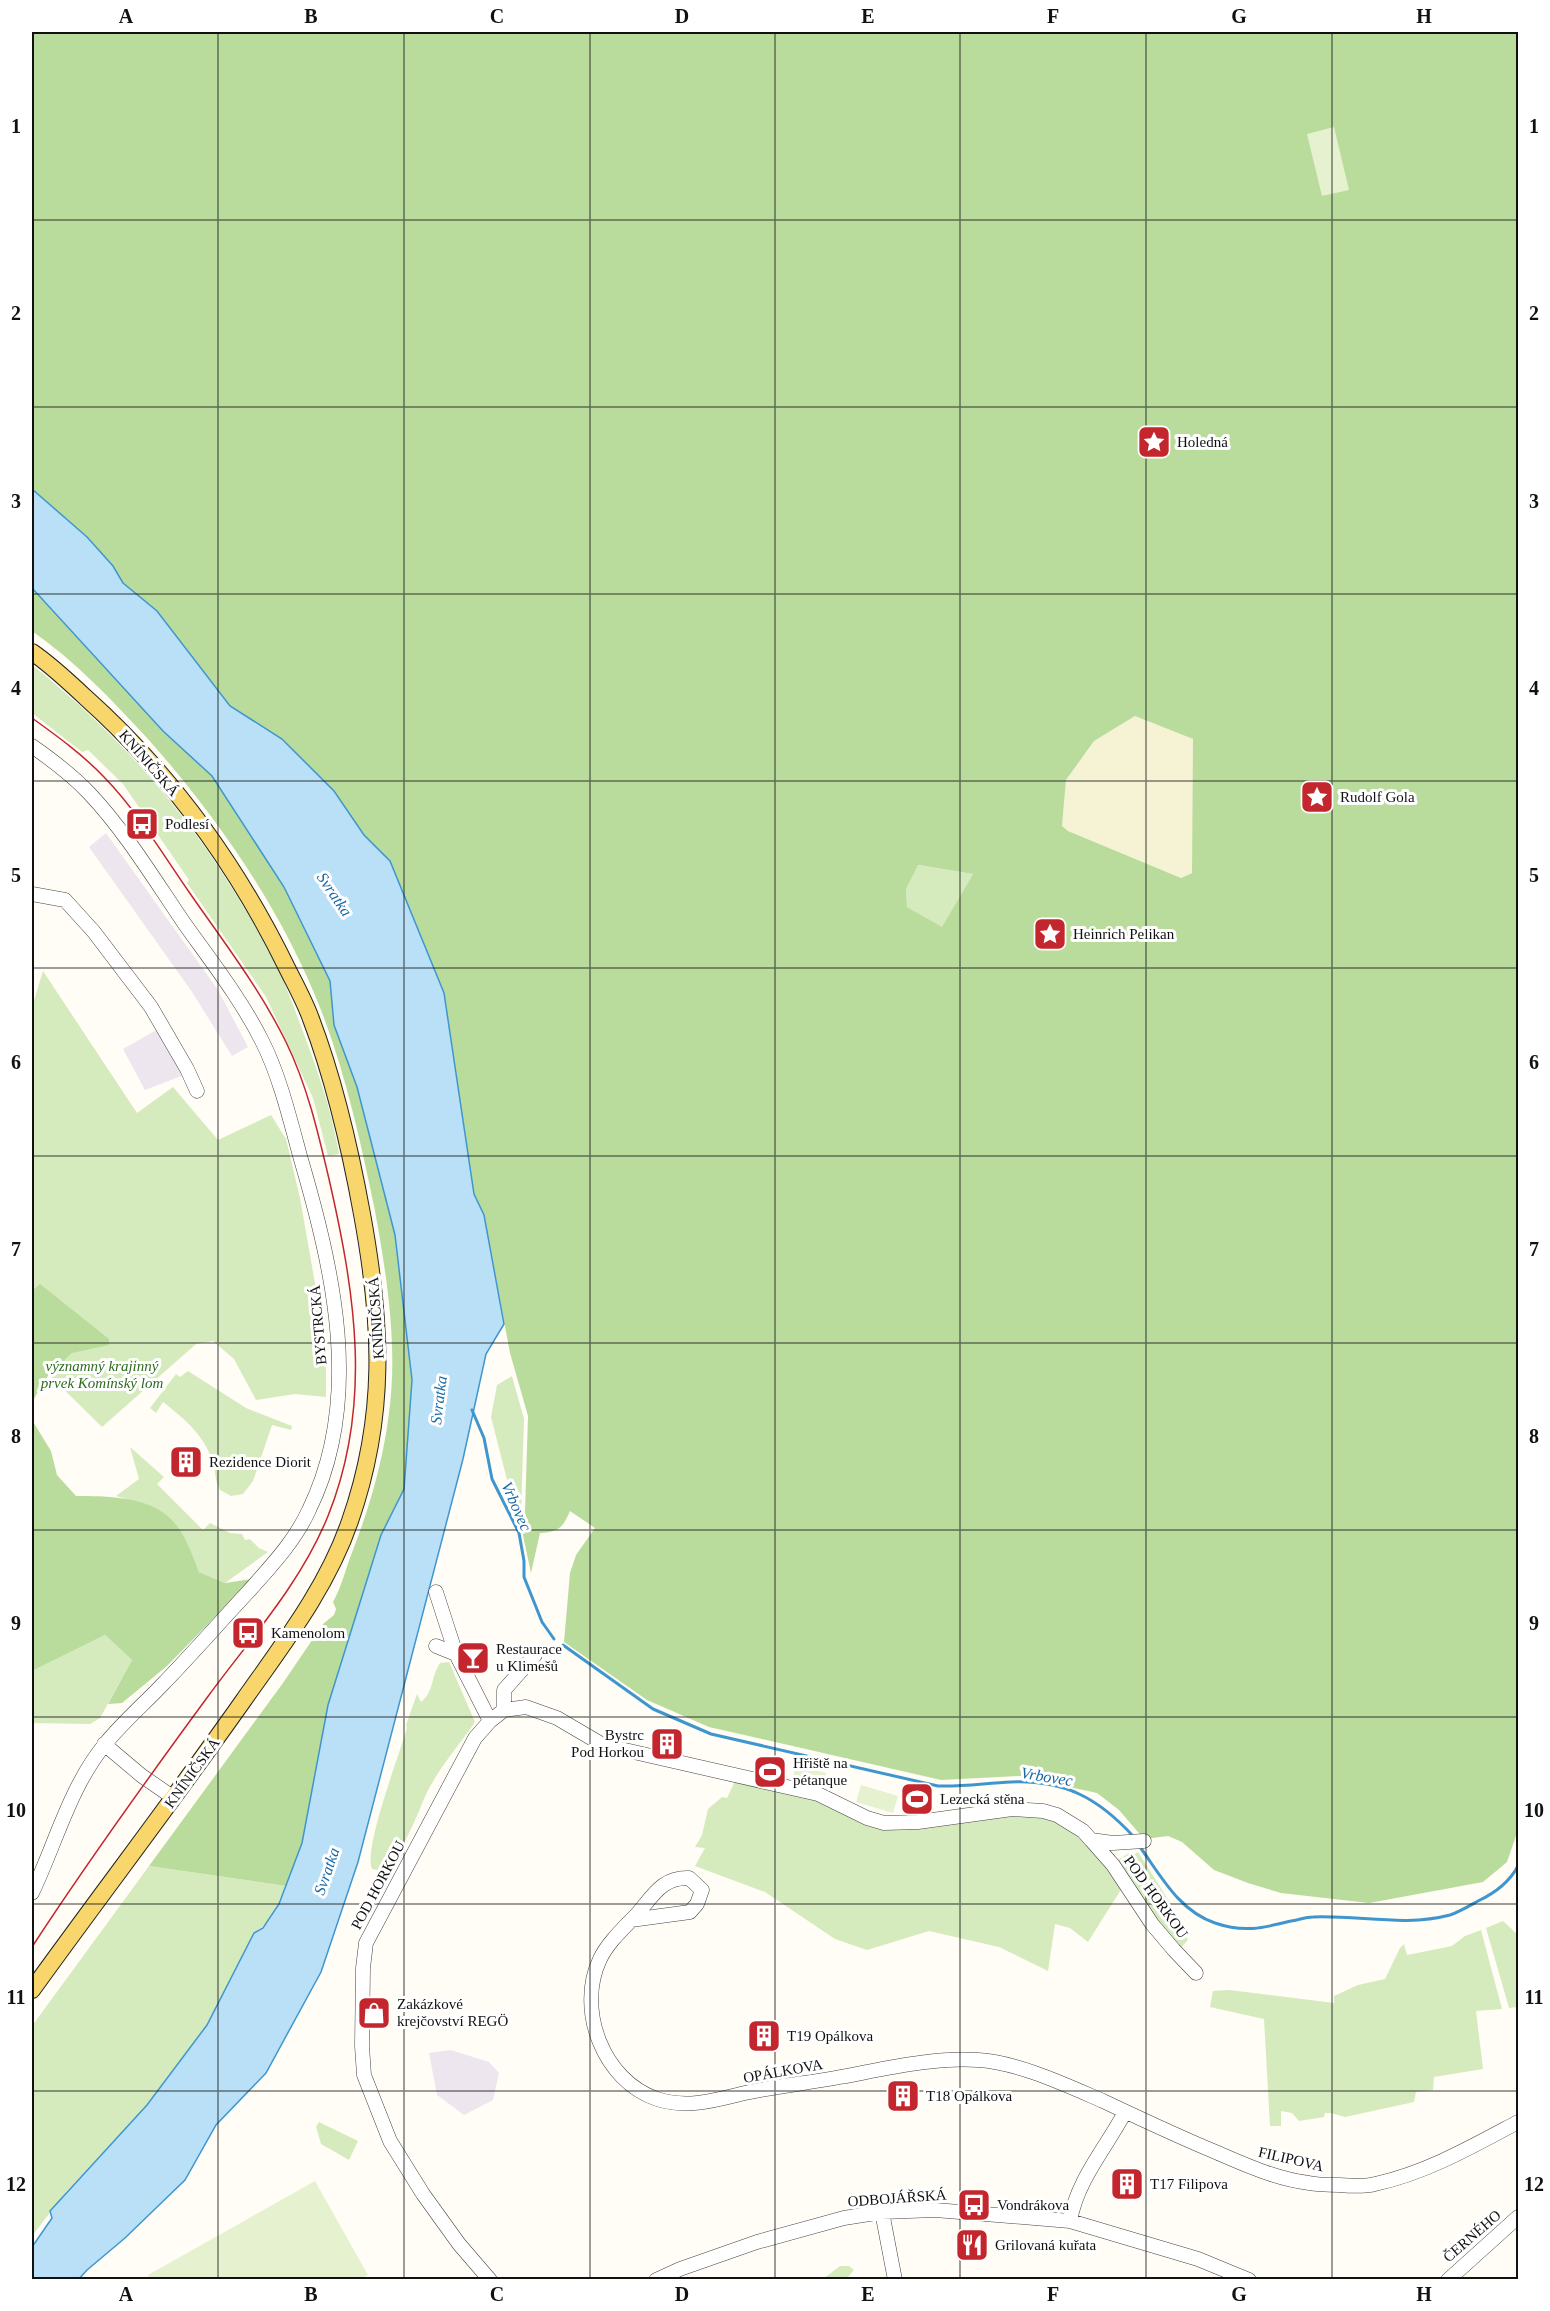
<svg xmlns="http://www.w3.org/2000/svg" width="1550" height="2311" viewBox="0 0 1550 2311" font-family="'Times New Roman',serif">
  <rect width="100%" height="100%" fill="#fffdf5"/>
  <!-- industrial -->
  <path fill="#eee6ef" d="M 106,833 L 218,990 L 248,1047 L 232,1056 L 192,992 L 89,847 Z
    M 158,1029 L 184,1075 L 145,1090 L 123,1049 Z
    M 451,2050 L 489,2062 L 499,2073 L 493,2100 L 464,2115 L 437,2095 L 429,2053 Z"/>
  <!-- farmland -->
  <path fill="#f6f3d4" d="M 1135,716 L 1193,739 L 1193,872 L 1181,878 L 1068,831 L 1062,826 L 1066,780 L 1094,741 Z"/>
  <!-- green -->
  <path fill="#d5ebbd" d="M 32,665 C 116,732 185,809 240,901 C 250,917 260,932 268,948 C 282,975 293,1004 303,1032 C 318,1071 332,1112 339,1154 L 328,1156 L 313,1098 L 266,997 L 187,883 L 189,880 L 123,784 L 88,750 L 82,752 L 32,713 Z
    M 917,865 L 973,874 L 942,928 L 907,907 L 906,889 Z
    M 43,971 L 137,1113 L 173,1087 L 218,1140 L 271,1115 L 286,1139 L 300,1198 L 326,1346 L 326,1397 L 295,1394 L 256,1400 L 234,1359 L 213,1341 L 196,1344 L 102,1427 L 41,1367 L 32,1291 L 32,1007 Z
    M 188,1371 L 246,1408 L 292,1426 L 291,1430 L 272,1425 L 253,1481 L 243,1494 L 231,1496 L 220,1490 C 215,1482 216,1473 213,1463 C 205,1436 185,1419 163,1402 L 156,1413 L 150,1408 L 176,1374 L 180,1377 Z
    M 512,1376 L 524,1419 L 521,1514 L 516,1515 L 491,1417 L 497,1385 Z
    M 130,1447 L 164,1477 L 157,1484 L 203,1530 L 210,1523 L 230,1533 L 242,1534 L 245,1540 L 250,1539 L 259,1548 L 268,1552 L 225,1583 L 199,1572 L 186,1541 L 152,1507 L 116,1496 L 139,1479 Z
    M 105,1635 L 132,1660 L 100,1718 L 90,1724 L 32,1723 L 32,1671 Z
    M 449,1662 L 475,1722 C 458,1747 436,1771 424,1799 C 418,1814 400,1856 389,1867 C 384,1872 378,1870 372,1869 C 363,1849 400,1753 407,1728 L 406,1725 L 417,1694 L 421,1702 C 434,1692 431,1676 440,1663 Z
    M 735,1781 C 765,1787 795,1792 823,1803 C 848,1812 871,1827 898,1830 L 1029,1814 L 1056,1821 L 1080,1836 L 1122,1888 L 1088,1942 L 1070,1928 L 1055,1924 L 1048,1971 L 999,1947 L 929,1931 L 867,1950 L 835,1939 L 765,1892 L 695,1866 L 705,1848 L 695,1847 L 702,1835 L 708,1809 L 722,1797 L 727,1798 Z
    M 1138,1852 L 1169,1901 L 1188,1940 L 1179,1950 L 1115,1862 L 1129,1853 L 1131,1856 Z
    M 149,1866 L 286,1886 C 279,1904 271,1923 254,1933 L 207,2025 L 147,2105 L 66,2192 L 32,2236 L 32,2026 Z
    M 1503,1921 L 1518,1935 L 1518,2007 L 1509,2008 L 1486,1928 Z
    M 1481,1930 L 1502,2009 L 1476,2011 L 1483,2069 L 1434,2077 L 1433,2090 L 1416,2092 L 1414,2102 L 1345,2117 L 1331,2113 L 1325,2113 L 1324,2117 L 1299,2121 L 1292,2113 L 1281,2111 L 1281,2126 L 1270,2126 L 1264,2019 L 1210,2007 L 1213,1991 L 1229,1990 L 1334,2003 L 1334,1996 L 1358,1985 L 1385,1979 L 1400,1948 L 1404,1944 L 1407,1955 L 1452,1946 L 1465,1936 Z
    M 319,2122 L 358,2141 L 349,2160 L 321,2144 L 316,2127 Z
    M 840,2266 L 849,2266 L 854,2270 L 848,2277 L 849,2279 L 823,2279 Z"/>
  <!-- forest -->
  <path fill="#b9dc9c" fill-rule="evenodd" d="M 32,32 L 1518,32 L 1518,1830 L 1507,1862 L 1483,1882 L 1369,1903 L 1281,1893 L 1248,1883 L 1214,1870 L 1182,1842 L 1168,1836 L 1144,1839 L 1119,1810 L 1097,1793 L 1020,1776 L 941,1780 L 709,1727 L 647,1700 L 564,1642 L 570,1573 L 576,1555 L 595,1528 L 570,1511 C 563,1528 558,1532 540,1533 L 531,1573 L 521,1526 L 525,1512 L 528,1416 L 510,1353 L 484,1215 L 474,1194 L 444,993 L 390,861 L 364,835 L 334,791 L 282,739 L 230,706 L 157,611 L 123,583 L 113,566 L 87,537 L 32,489 ZM 1135,716 L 1193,739 L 1192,873 L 1181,878 L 1068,831 L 1062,826 L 1066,780 L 1094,741 ZM 918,865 L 973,874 L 942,927 L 907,907 L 906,889 Z
    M 32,588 L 163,731 L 212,776 L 284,887 L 330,981 L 334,1025 L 357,1087 L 395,1235 L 412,1380 L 404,1489 L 381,1535 L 328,1705 L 302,1843 L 286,1886 L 149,1866 L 283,1683 L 323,1624 L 334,1615 L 336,1609 L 333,1602 C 342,1586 346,1567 353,1550 C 370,1506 383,1461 389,1413 C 398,1346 387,1277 375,1211 C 361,1143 346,1075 321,1010 C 282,910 219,819 148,739 C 112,700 75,661 32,631 Z
    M 40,1284 L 109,1339 L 109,1345 L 72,1353 L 49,1374 L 32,1402 L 32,1291 Z
    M 32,1415 L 32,1420 L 51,1451 L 57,1475 L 76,1496 C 105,1496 148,1496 171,1519 C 185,1533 192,1554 199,1572 L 225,1583 L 252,1579 L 167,1666 L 122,1703 L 108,1704 L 132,1660 L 105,1635 L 32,1671 Z"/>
  <!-- pitch -->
  <path fill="#e6f2cf" d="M 1334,127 L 1349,190 L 1322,196 L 1307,134 Z
    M 796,1765 L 826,1773 L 822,1788 L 792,1780 Z
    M 861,1785 L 898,1796 L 893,1813 L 856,1802 Z
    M 315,2181 L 368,2275 L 359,2280 L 150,2279 L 148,2275 Z"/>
  <!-- water -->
  <path fill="#b9e0f7" stroke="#3f96cf" stroke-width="1.5" d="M 32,489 L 87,537 L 113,566 L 123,583 L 157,611 L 230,706 L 282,739 L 334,791 L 364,835 L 390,861 L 444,993 L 474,1194 L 484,1215 L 504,1324 L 486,1354 L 463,1459 L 358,1862 L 321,1972 L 266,2073 L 216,2125 L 185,2180 L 125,2238 L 87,2270 L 78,2280 L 32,2279 L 32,2247 L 52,2218 L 50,2211 L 147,2105 L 207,2025 L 254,1933 L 263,1928 L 279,1904 L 302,1843 L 328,1705 L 381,1535 L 404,1489 L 412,1380 L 395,1235 L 357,1087 L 334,1025 L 330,981 L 284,887 L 212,776 L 163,731 L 32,588 Z"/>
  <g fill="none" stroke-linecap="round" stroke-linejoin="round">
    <!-- stream -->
    <path stroke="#3f96cf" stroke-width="3" d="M 472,1410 L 484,1438 L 492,1479 L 519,1533 L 524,1561 L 524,1577 L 542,1622 L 554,1639
      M 563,1645 L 653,1709 L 711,1734 L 938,1786 C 963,1787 986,1783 1011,1782 C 1065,1780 1098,1798 1133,1836
      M 1140,1847 C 1161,1876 1179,1911 1215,1923 C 1244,1933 1263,1928 1291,1921 C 1298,1920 1306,1917 1313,1917 C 1359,1915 1405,1927 1450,1915 C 1459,1912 1469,1906 1478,1901 C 1495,1893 1509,1883 1518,1866"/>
    <!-- minor casing -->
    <g stroke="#444" stroke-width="15">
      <path id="minor" d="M 32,746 C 52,760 72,775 89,793 C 125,831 154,879 184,923 C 211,961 241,999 262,1041 C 279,1074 290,1119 300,1156 C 333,1269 364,1398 309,1510 C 295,1541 271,1566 249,1591 C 220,1622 192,1654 162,1685 C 144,1704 123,1722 106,1743 C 70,1786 56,1843 32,1893
        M 32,894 L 65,900 L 94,932 L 151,1007 L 187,1069 L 197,1091
        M 436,1592 L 456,1654 L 490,1721
        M 436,1646 L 456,1654
        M 504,1710 L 504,1690 L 535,1655
        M 104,1744 L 142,1776 L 174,1798
        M 1091,1840 L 1113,1865 L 1152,1924 L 1174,1950 L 1196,1973
        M 631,1920 L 690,1912 L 697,1904 L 702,1890 L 689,1878 C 663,1877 654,1894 638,1913 C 625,1927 608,1942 600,1959 C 576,2009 603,2081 657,2099 C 687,2109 716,2100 745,2093 C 777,2086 809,2083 840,2077 C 884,2069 933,2057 978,2060 C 1017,2062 1066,2085 1103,2101 C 1141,2119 1179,2137 1218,2153 C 1248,2166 1277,2179 1309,2183 C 1319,2185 1329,2185 1339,2185 C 1351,2186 1364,2187 1375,2184 C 1426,2173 1473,2146 1518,2122
        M 882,2212 L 895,2280
        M 1070,2221 C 1077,2180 1106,2148 1125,2112
        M 490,2280 L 459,2244 L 423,2194 L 390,2141 L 364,2075 L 362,2046 L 363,1968 L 366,1943 L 475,1738 L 490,1721 L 504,1710 L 526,1707 L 557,1718 L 603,1745 L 818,1794 L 867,1818 L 884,1823 L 918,1822 L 1012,1809 L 1043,1811 L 1057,1815 L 1083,1831 L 1091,1840 L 1113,1843 L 1144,1841
        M 656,2280 L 680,2269 L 757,2242 L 844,2218 L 882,2212 L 935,2210 L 1070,2221 L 1198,2259 L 1249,2280
        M 1448,2280 L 1518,2217"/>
    </g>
    <!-- major casing -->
    <g stroke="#222" stroke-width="18">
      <path id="major" d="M 32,652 C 51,665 68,681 85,697 C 170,773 238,867 288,970 C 296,986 305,1002 311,1019 C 335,1082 350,1148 362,1214 C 382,1323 387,1415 350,1521 C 327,1588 283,1644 243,1701 C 174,1799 102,1893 32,1990"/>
    </g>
    <!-- minor -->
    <use href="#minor" stroke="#fff" stroke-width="14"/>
    <!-- major -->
    <use href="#major" stroke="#f9d66b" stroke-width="16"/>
    <!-- tram -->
    <path stroke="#c4262e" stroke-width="1.5" d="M 32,718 C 57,736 82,754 104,777 C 137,811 162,853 189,892 C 223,941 260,989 286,1042 C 307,1085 318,1132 329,1179 C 355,1293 373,1404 328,1516 C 301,1583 251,1638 209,1695 C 148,1778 88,1861 32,1947"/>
  </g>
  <!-- grid -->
  <path fill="none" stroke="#111" stroke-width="1.5" stroke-opacity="0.55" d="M 218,32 L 218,2280M 404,32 L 404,2280M 590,32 L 590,2280M 775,32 L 775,2280M 960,32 L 960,2280M 1146,32 L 1146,2280M 1332,32 L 1332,2280M 32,220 L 1518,220M 32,407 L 1518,407M 32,594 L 1518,594M 32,781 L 1518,781M 32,968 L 1518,968M 32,1156 L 1518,1156M 32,1343 L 1518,1343M 32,1530 L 1518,1530M 32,1717 L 1518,1717M 32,1904 L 1518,1904M 32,2091 L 1518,2091"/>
  <!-- icons -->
  <defs>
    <g id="sight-square" transform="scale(1.725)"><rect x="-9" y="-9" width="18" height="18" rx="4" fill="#c4262e" stroke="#fff"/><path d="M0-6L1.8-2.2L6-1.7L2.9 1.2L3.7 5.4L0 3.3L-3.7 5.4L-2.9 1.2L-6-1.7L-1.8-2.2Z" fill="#fff"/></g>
    <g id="bus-square" transform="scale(1.725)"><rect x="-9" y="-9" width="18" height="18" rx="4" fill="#c4262e" stroke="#fff"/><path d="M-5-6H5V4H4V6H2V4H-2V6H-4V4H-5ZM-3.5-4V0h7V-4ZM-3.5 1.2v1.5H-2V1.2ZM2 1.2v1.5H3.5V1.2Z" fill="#fff"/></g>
    <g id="building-square" transform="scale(1.725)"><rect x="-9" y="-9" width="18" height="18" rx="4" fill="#c4262e" stroke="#fff"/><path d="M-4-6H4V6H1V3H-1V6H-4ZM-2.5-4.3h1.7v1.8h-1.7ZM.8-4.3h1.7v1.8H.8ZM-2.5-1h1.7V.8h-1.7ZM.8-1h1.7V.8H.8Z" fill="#fff"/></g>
    <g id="bar-square" transform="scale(1.725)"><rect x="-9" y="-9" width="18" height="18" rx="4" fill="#c4262e" stroke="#fff"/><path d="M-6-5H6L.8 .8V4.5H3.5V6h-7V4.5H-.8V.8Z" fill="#fff"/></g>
    <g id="stadium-square" transform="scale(1.725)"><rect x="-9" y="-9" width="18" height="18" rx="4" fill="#c4262e" stroke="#fff"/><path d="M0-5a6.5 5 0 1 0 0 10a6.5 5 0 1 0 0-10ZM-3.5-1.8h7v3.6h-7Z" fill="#fff"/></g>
    <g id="shop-square" transform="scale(1.725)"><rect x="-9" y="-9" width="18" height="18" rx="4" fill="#c4262e" stroke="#fff"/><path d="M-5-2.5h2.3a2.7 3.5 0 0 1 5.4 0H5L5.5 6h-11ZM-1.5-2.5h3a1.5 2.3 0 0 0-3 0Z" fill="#fff"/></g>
    <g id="restaurant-square" transform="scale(1.725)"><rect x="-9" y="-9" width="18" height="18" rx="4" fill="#c4262e" stroke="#fff"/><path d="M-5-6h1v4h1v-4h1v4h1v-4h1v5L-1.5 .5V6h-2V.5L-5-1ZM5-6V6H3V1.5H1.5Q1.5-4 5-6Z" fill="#fff"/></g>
  </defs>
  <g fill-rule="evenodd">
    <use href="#sight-square" x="1154" y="442"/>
    <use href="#sight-square" x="1317" y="797"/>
    <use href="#bus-square" x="142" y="824"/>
    <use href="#sight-square" x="1050" y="934"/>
    <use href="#building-square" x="186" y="1462"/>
    <use href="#bus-square" x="248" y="1633"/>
    <use href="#bar-square" x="473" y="1658"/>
    <use href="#building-square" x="667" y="1744"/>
    <use href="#stadium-square" x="770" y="1772"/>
    <use href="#stadium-square" x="917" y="1799"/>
    <use href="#shop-square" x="374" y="2013"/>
    <use href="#building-square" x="764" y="2036"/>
    <use href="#building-square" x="903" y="2096"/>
    <use href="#building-square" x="1127" y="2184"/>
    <use href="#bus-square" x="974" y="2205"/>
    <use href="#restaurant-square" x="972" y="2245"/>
  </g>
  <g text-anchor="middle" stroke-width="6" stroke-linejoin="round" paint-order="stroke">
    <!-- poi labels -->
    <g font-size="15" fill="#111" stroke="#fff" text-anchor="start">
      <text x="1177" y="447">Holedná</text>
      <text x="1340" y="802">Rudolf Gola</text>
      <text x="165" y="829">Podlesí</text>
      <text x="1073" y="939">Heinrich Pelikan</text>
      <text x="209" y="1467">Rezidence Diorit</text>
      <text x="271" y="1638">Kamenolom</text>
      <text x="496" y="1654">Restaurace<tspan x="496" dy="17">u Klimešů</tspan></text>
      <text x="644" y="1740" text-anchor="end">Bystrc<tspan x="644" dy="17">Pod Horkou</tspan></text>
      <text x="793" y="1768">Hřiště na<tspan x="793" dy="17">pétanque</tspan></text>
      <text x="940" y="1804">Lezecká stěna</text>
      <text x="397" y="2009">Zakázkové<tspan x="397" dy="17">krejčovství REGÖ</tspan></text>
      <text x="787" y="2041">T19 Opálkova</text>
      <text x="926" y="2101">T18 Opálkova</text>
      <text x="1150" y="2189">T17 Filipova</text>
      <text x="997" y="2210">Vondrákova</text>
      <text x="995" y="2250">Grilovaná kuřata</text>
    </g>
    <!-- street labels -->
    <g font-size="15" fill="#111" stroke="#fff">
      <text transform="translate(149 763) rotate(49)" y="5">KNÍNIČSKÁ</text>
      <text transform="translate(376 1318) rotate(-94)" y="5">KNÍNIČSKÁ</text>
      <text transform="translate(318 1325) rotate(-95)" y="5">BYSTRCKÁ</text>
      <text transform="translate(192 1773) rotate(-54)" y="5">KNÍNIČSKÁ</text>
      <text transform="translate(378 1885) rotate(-62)" y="5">POD HORKOU</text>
      <text transform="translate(1156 1897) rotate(54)" y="5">POD HORKOU</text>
      <text transform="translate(783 2071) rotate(-10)" y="5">OPÁLKOVA</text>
      <text transform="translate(1291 2159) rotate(13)" y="5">FILIPOVA</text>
      <text transform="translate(897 2198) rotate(-4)" y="5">ODBOJÁŘSKÁ</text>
      <text transform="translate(1472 2236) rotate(-41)" y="5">ČERNÉHO</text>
    </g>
    <!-- park labels -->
    <g font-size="15" font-style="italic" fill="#2f6b1f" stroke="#fff">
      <text x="102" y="1371">významný krajinný<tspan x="102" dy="17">prvek Komínský lom</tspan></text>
    </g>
    <!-- water labels -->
    <g font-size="16" font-style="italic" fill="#1768a6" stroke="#fff">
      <text transform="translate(335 894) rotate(56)" y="6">Svratka</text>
      <text transform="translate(438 1400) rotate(-83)" y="6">Svratka</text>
      <text transform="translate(517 1506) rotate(66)" y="6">Vrbovec</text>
      <text transform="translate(1047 1776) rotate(9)" y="6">Vrbovec</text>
      <text transform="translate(326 1871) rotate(-71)" y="6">Svratka</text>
    </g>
  </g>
  <!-- border -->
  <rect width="1550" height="2311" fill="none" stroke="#ffffff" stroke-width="66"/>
  <rect x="33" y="33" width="1484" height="2245" fill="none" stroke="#111" stroke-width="2"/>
  <g font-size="20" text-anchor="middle" font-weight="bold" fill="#111">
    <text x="126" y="23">A</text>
    <text x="311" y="23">B</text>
    <text x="497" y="23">C</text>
    <text x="682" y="23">D</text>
    <text x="868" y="23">E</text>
    <text x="1053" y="23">F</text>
    <text x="1239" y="23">G</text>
    <text x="1424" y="23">H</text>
    <text x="16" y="133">1</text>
    <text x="1534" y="133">1</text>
    <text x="16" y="320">2</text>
    <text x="1534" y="320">2</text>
    <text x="16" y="508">3</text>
    <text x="1534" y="508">3</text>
    <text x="16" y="695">4</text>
    <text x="1534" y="695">4</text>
    <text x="16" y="882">5</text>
    <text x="1534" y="882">5</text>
    <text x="16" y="1069">6</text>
    <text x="1534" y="1069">6</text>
    <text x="16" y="1256">7</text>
    <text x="1534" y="1256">7</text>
    <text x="16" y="1443">8</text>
    <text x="1534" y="1443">8</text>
    <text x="16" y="1630">9</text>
    <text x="1534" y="1630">9</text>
    <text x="16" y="1817">10</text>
    <text x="1534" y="1817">10</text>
    <text x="16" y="2004">11</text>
    <text x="1534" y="2004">11</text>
    <text x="16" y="2191">12</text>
    <text x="1534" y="2191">12</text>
    <text x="126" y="2301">A</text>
    <text x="311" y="2301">B</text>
    <text x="497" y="2301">C</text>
    <text x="682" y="2301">D</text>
    <text x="868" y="2301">E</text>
    <text x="1053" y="2301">F</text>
    <text x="1239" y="2301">G</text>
    <text x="1424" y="2301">H</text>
  </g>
</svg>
